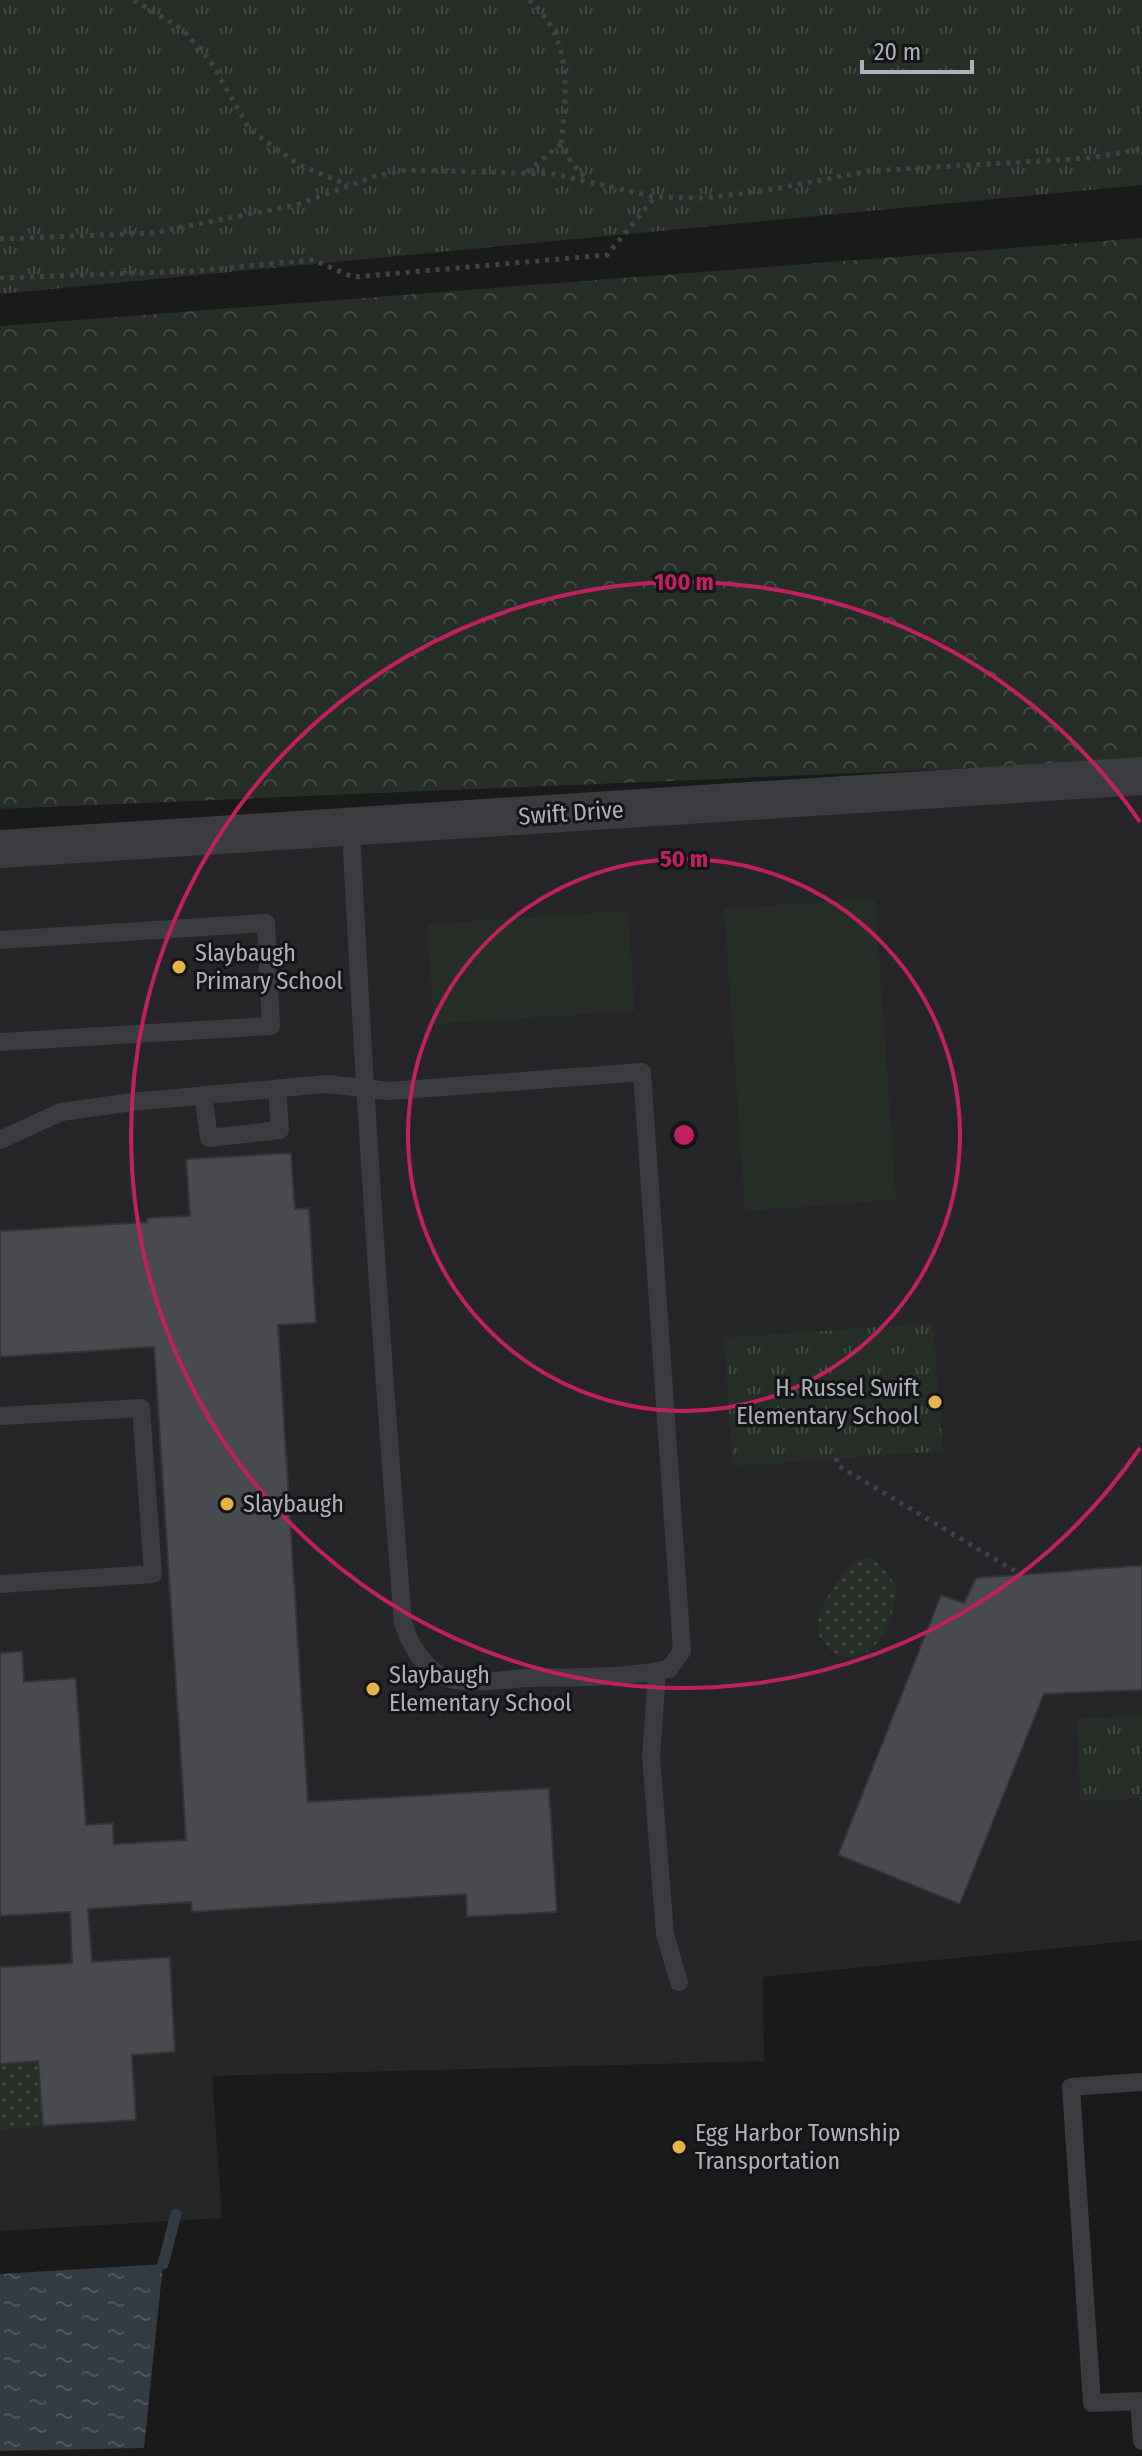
<svg xmlns="http://www.w3.org/2000/svg" width="1142" height="2456" viewBox="0 0 1142 2456" font-family="'Fira Sans Condensed',sans-serif">
  <defs>
    <pattern id="grass-tufts" width="24" height="20" patternUnits="userSpaceOnUse" patternTransform="scale(2)"><rect width="24" height="20" fill="#262e27"/><path d="M3 7l-1-3M5 7V3M7 7l1-3M15 17l-1-3M17 17v-4M19 17l1-3" fill="none" stroke="#434a44"/></pattern>
    <pattern id="forest-crowns" width="20" height="18" patternUnits="userSpaceOnUse" patternTransform="scale(2)"><rect width="20" height="18" fill="#262e27"/><path d="M2 6a3 3 0 1 1 6 0M12 15a3 3 0 1 1 6 0" fill="none" stroke="#434a44"/></pattern>
    <pattern id="garden-dots" width="8" height="8" patternUnits="userSpaceOnUse" patternTransform="scale(2)"><rect width="8" height="8" fill="#262e27"/><path d="M2 2h.1M6 6h.1" fill="none" stroke="#434a44" stroke-width="1.8" stroke-linecap="round"/></pattern>
    <pattern id="water-ripples" width="26" height="14" patternUnits="userSpaceOnUse" patternTransform="scale(2)"><rect width="26" height="14" fill="#343c43"/><path d="M2 4q2-2 4 0t4 0M15 11q2-2 4 0t4 0" fill="none" stroke="#4f565c"/></pattern>
  </defs>
  <rect width="100%" height="100%" fill="#1a1a1b"/>
  <!-- built -->
  <path fill="#262628" d="M 1142,776 L 1142,1940 L 763,1977 L 764,2061 L 212,2076 L 222,2218 L 0,2231 L 0,849 Z"/>
  <!-- grass -->
  <path fill="url(#grass-tufts)" d="M 0,0 L 1142,0 L 1142,185 L 0,294 Z
    M 933,1323 L 943,1451 L 733,1466 L 724,1338 Z
    M 1142,1716 L 1142,1798 L 1080,1801 L 1077,1719 Z"/>
  <!-- forest -->
  <path fill="url(#forest-crowns)" d="M 1142,238 L 1142,761 L 0,809 L 0,326 Z"/>
  <!-- garden -->
  <path fill="url(#garden-dots)" d="M 863,1558 L 874,1559 C 883,1568 893,1578 896,1590 C 897,1597 894,1603 893,1609 C 887,1637 869,1663 837,1656 C 830,1650 819,1641 818,1631 C 815,1610 844,1565 863,1558 Z
    M 38,2061 L 43,2126 L 0,2130 L 0,2064 Z"/>
  <!-- pitch -->
  <path fill="#262e27" d="M 875,898 L 896,1200 L 745,1211 L 724,909 Z
    M 628,911 L 635,1011 L 434,1024 L 427,924 Z"/>
  <!-- water -->
  <path fill="url(#water-ripples)" d="M 163,2264 L 144,2448 L 0,2451 L 0,2274 Z"/>
  <g fill="none" stroke-linecap="round" stroke-linejoin="round">
    <!-- stream -->
    <path stroke="#343c43" stroke-width="11" d="M 163,2264 L 176,2214"/>
  </g>
  <!-- building -->
  <path fill="#494a4e" stroke="#343437" stroke-width="2" d="M 291,1153 L 295,1209 L 309,1208 L 316,1323 L 278,1325 L 308,1802 L 549,1788 L 557,1912 L 467,1917 L 466,1894 L 192,1912 L 191,1902 L 88,1909 L 92,1962 L 170,1957 L 175,2052 L 132,2055 L 136,2120 L 43,2126 L 38,2061 L 0,2064 L 0,1967 L 72,1963 L 70,1912 L 0,1916 L 0,1653 L 22,1651 L 24,1682 L 76,1678 L 86,1825 L 113,1823 L 114,1844 L 186,1840 L 154,1347 L 0,1357 L 0,1231 L 147,1222 L 147,1218 L 190,1216 L 186,1159 Z
    M 1132,1566 L 1142,1566 L 1142,1690 L 1044,1694 L 960,1904 L 838,1855 L 941,1595 L 964,1603 L 976,1578 Z"/>
  <g fill="none" stroke-linecap="round" stroke-linejoin="round">
    <!-- path -->
    <path stroke="#414247" stroke-width="5" stroke-dasharray="4 6" stroke-linecap="butt" d="M 134,0 L 183,30 L 211,62 L 250,130 L 299,165 L 348,185
      M 529,0 C 573,38 567,92 561,144
      M 527,172 L 561,144 L 571,162 L 587,180
      M 0,239 L 152,233 L 296,205 L 376,176 L 406,170 L 554,174 L 655,197 L 703,198 L 758,192 L 869,171 L 1090,158 L 1142,149
      M 0,278 L 192,271 L 313,260 L 353,277 L 607,255 L 655,197
      M 836,1458 L 837,1465 L 1020,1574"/>
    <!-- lane -->
    <path stroke="#3b3c40" stroke-width="18" d="M 0,940 L 266,923 L 271,1026 L 0,1042
      M 203,1095 L 209,1138 L 280,1130 L 277,1089
      M 0,1140 L 61,1112 L 132,1102 L 326,1084 L 390,1091 L 642,1072 L 682,1651 L 669,1669 C 623,1678 575,1677 528,1678 C 503,1679 466,1687 442,1676 C 423,1667 409,1643 403,1623 C 382,1358 364,1093 351,828
      M 0,1416 L 141,1408 L 153,1574 L 0,1584
      M 657,1672 L 651,1757 L 665,1934 L 679,1982
      M 1142,2082 L 1071,2087 L 1092,2403 L 1139,2401 L 1142,2441"/>
    <!-- street -->
    <path stroke="#3b3c40" stroke-width="38" d="M 0,849 L 1142,776"/>
  </g>
  <!-- distance rings -->
  <g fill="none" stroke="#c12060" stroke-width="4">
    <circle cx="684" cy="1135" r="276"/>
    <path d="M1140 1448A553 553 0 1 1 1140 822"/>
  </g>
  <!-- markers -->
  <g fill="#e1b44c" stroke="#151416" stroke-width="3">
    <circle cx="179" cy="967" r="8"/>
    <circle cx="935" cy="1402" r="8"/>
    <circle cx="227" cy="1504" r="8"/>
    <circle cx="373" cy="1689" r="8"/>
    <circle cx="679" cy="2147" r="8"/>
  </g>
  <g text-anchor="middle" stroke-width="6" stroke-linejoin="round" paint-order="stroke">
    <!-- street labels -->
    <g font-size="24" fill="#adb1ba" stroke="#151416">
      <text transform="translate(571 813) rotate(-4)" y="8">Swift Drive</text>
    </g>
    <!-- poi labels -->
    <g font-size="24" fill="#adb1ba" stroke="#151416" text-anchor="start">
      <text x="195" y="961">Slaybaugh<tspan x="195" dy="28">Primary School</tspan></text>
      <text x="919" y="1396" text-anchor="end">H. Russel Swift<tspan x="919" dy="28">Elementary School</tspan></text>
      <text x="243" y="1512">Slaybaugh</text>
      <text x="389" y="1683">Slaybaugh<tspan x="389" dy="28">Elementary School</tspan></text>
      <text x="695" y="2141">Egg Harbor Township<tspan x="695" dy="28">Transportation</tspan></text>
    </g>
  </g>
  <circle cx="684" cy="1135" r="12" fill="#c12060" stroke="#151416" stroke-width="4"/>
  <g font-size="24" text-anchor="middle" font-weight="bold" fill="#c12060" stroke="#151416" stroke-width="6" stroke-linejoin="round" paint-order="stroke">
    <text x="684" y="590">100 m</text>
    <text x="684" y="867">50 m</text>
  </g>
  <!-- scale -->
  <path d="M862 60v12h110v-12" fill="none" stroke="#adb1ba" stroke-width="4"/>
  <text x="874" y="60" font-size="24" fill="#adb1ba" stroke="#151416" stroke-width="6" paint-order="stroke">20 m</text>
</svg>
